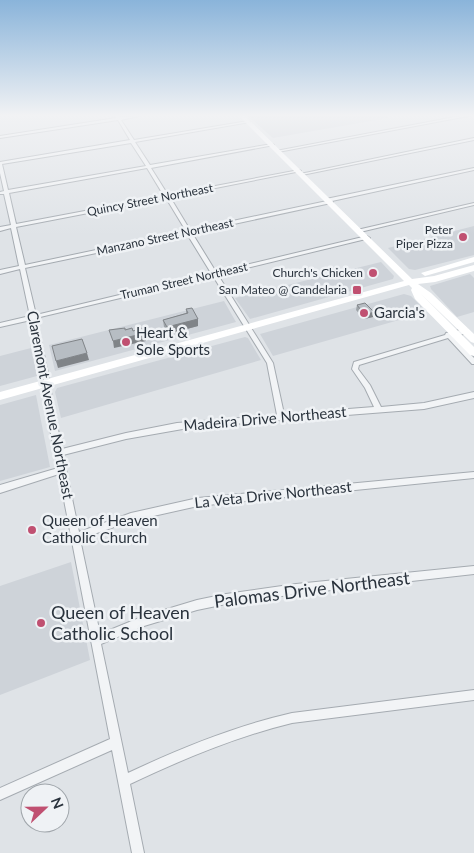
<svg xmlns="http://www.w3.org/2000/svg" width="474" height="853" viewBox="0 0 474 853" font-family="Lato,sans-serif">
  <rect width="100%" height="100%" fill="#dfe3e7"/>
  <!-- built -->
  <path fill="#ced3d9" d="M 248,116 L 386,116 L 388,118 L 273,138 Z
    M 474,226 L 474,255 L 415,270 L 409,269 L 388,248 Z
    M 381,262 L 394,276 L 393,279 L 250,319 L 235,298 Z
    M 470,274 L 474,278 L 474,312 L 457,317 L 431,289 L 430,286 Z
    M 404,294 L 411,296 L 427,312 L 273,356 L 260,334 Z
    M 224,301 L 236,322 L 55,371 L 49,345 Z
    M 245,337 L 248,338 L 261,360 L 61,418 L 55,392 L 57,388 Z
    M 31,348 L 37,376 L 0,386 L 0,356 Z
    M 36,395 L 50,467 L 0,481 L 0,405 Z
    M 71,562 L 90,660 L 0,695 L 0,586 Z"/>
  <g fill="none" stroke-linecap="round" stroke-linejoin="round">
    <!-- minor casing -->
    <g stroke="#a5abb1" stroke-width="2">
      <path id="minor" d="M 115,116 L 119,116 L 120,117 L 139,116 L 121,120 L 134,140 L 248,121 L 250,122 L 135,142 L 150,165 L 272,144 L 274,145 L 151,168 L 168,195 L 299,170 L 301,171 L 170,197 L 190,230 L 327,201 L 326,200 L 326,199 L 474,168 L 474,170 L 332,201 L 333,202 L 331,203 L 192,233 L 216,272 L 367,236 L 370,238 L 218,275 L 273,363 L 284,414 L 374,407 L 365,388 L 352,369 L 354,362 L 445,335 L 446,333 L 465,329 L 467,329 L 467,333 L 453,337 L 474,358 L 474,364 L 472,364 L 448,338 L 359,365 L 358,369 L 370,385 L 381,407 L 424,403 L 474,392 L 474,398 L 424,409 L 194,427 L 126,439 L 63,455 L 79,532 L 131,513 L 198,498 L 474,472 L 474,478 L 198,506 L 131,521 L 80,539 L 100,634 L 144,616 L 197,600 L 226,594 L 296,584 L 474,566 L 474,574 L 296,594 L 226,604 L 197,610 L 144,626 L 101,644 L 128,773 C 181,748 235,726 292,713 L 474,690 L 474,700 L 292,723 C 235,737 183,759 130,784 L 144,853 L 132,853 L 112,750 L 0,800 L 0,788 L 110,739 L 59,474 L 0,493 L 0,485 L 58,468 L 44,400 L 44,382 L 31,320 L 0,327 L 0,323 L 30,316 L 20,269 L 0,274 L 0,270 L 19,266 L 11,228 L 0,231 L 0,227 L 11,225 L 4,194 L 0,194 L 0,192 L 4,191 L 0,173 L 0,162 L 130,140 L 118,120 L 0,138 L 0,136 L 116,118 ZM 131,143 L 146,166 L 8,190 L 2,164 ZM 147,168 L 164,196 L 16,224 L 9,193 ZM 166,198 L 186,231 L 25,265 L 16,227 ZM 187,234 L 211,273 L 36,315 L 25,268 ZM 213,276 L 267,363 L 277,415 L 177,423 L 126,433 L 62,449 L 52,400 L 50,382 L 36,318 Z
        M 460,116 L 468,116 L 278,152 L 276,151 Z
        M 474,138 L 474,140 L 302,175 L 300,174 Z
        M 474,203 L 474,205 L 360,232 L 357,230 Z"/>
    </g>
    <!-- minor -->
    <use href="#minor" fill="#f2f4f6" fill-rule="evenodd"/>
    <!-- secondary -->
    <path fill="#fff" fill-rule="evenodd" d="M 239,116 L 245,116 L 412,279 L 434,276 L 474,265 L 474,271 L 435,282 L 418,284 L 431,293 L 474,334 L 474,343 L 471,342 L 421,294 L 474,347 L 474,356 L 470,355 L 415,299 L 411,290 L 412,288 L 409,285 L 0,400 L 0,392 L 404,281 Z
      M 474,257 L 474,262 L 425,276 L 421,273 Z"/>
  </g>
  <!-- wall -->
  <path fill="#9da3a8" d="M 357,305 L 373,317 L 364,319 L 356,310 Z
    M 186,309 L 198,319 L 198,326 L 168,334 L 164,327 L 163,320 L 186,313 Z"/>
  <!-- shaded-wall -->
  <path fill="#808488" d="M 374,312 L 373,317 L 364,319 L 365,315 Z
    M 198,319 L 198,326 L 168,334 L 167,327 Z
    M 145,333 L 146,341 L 114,348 L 113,341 Z
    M 87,353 L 89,360 L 58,368 L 56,361 Z"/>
  <!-- building -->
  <path fill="#b7bdc3" stroke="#808488" d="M 365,303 L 374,312 L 365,315 L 357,305 Z
    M 192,308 L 198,319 L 167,327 L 163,320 L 188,313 L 186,309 Z
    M 125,328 L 125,330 L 132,328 L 133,331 L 142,328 L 145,333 L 113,341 L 109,330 Z
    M 82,339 L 87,353 L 56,361 L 52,346 Z"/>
  <!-- sky -->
  <linearGradient id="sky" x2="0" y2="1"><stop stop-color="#8ab4da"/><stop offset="0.49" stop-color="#f1f2f4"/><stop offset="1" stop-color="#f1f2f4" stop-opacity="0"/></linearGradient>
  <rect width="474" height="235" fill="url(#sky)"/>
  <!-- markers -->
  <g fill="#c05071" stroke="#eff2f5" stroke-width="2">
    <circle cx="463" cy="237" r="5"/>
    <circle cx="373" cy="273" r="5"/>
    <rect x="352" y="285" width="10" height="10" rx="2.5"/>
    <circle cx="364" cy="313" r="5"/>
    <circle cx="126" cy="342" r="5"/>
    <circle cx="32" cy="530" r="5"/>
    <circle cx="41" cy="623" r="5"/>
  </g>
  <g text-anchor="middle" stroke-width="5" stroke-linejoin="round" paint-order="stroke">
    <!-- far-street labels -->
    <g font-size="12" fill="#2a333d" stroke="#eff2f5">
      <text transform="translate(150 200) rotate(-11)" y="4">Quincy Street Northeast</text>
      <text transform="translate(165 237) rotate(-12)" y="4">Manzano Street Northeast</text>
      <text transform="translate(184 281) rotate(-13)" y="4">Truman Street Northeast</text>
    </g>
    <!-- far-poi labels -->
    <g font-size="12" fill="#2a333d" stroke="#eff2f5" text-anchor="end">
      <text x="453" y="234">Peter<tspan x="453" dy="14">Piper Pizza</tspan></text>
      <text x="363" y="277">Church's Chicken</text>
      <text x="347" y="294">San Mateo @ Candelaria</text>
    </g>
    <!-- poi labels -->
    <g font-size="15" fill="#2a333d" stroke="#eff2f5" text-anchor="start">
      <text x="374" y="318">Garcia's</text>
      <text x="136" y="338">Heart &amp;<tspan x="136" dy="17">Sole Sports</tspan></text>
      <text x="42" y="526">Queen of Heaven<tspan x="42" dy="17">Catholic Church</tspan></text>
    </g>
    <!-- street labels -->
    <g font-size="15" fill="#2a333d" stroke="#eff2f5">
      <text transform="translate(50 405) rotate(79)" y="5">Claremont Avenue Northeast</text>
      <text transform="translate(265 419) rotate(-5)" y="5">Madeira Drive Northeast</text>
      <text transform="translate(273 495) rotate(-6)" y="5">La Veta Drive Northeast</text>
    </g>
    <!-- near-street labels -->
    <g font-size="18" fill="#2a333d" stroke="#eff2f5">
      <text transform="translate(312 590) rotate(-7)" y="6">Palomas Drive Northeast</text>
    </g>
    <!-- near-poi labels -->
    <g font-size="18" fill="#2a333d" stroke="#eff2f5" text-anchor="start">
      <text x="51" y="619">Queen of Heaven<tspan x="51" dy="21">Catholic School</tspan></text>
    </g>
  </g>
  <!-- north arrow -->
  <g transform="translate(45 808) rotate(68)"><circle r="24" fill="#eff2f5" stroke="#a0a6ab"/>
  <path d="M0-4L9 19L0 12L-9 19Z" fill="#c05071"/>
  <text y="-8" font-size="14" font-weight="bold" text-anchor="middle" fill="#2a333d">N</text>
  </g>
</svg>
